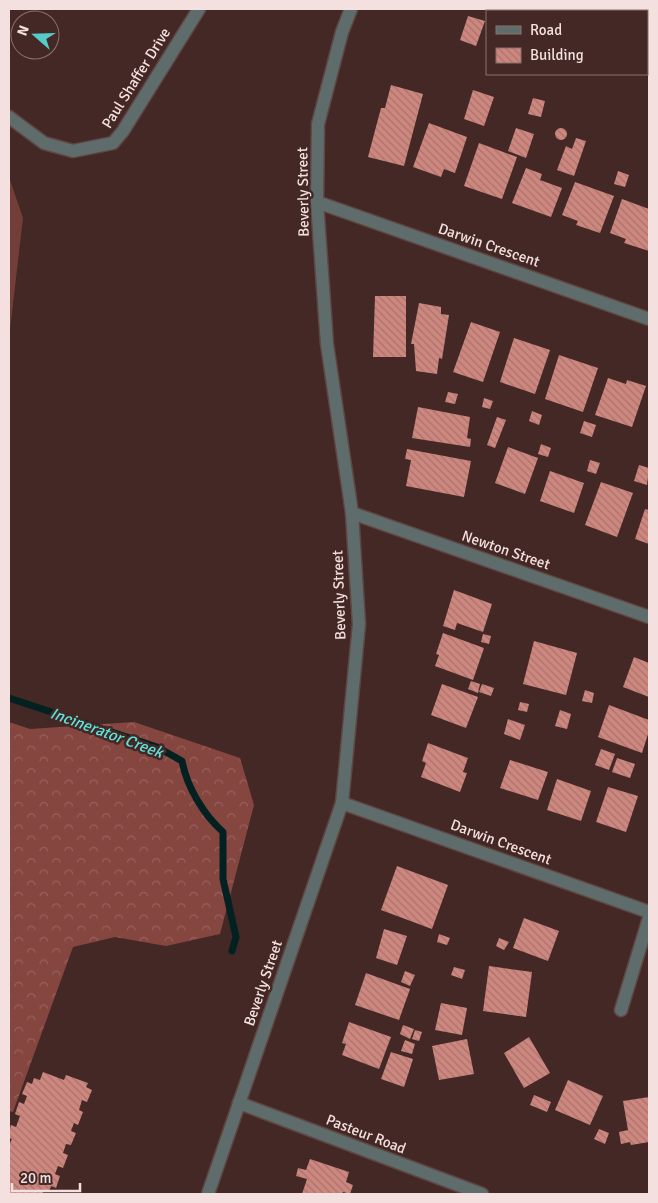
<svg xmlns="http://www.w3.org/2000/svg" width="658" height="1203" viewBox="0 0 658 1203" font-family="Signika,sans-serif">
  <defs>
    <pattern id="forest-crowns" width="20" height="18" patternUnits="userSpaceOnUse" patternTransform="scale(1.25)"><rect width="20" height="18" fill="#864640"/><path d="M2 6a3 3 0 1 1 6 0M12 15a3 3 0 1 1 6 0" fill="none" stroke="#98605b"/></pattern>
    <pattern id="building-back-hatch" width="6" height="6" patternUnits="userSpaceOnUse" patternTransform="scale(1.25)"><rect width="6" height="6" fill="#ce877f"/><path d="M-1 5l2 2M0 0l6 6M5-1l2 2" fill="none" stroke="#a6736d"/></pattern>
  </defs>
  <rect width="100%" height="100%" fill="#432825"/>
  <!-- green -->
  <path fill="#743e38" d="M 9,177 L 23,218 L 9,338 Z"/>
  <!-- forest -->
  <path fill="url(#forest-crowns)" d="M 9,722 L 30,729 L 134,722 L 240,758 L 254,805 L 220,934 L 166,946 L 115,937 L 73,947 L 13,1112 L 9,1111 Z"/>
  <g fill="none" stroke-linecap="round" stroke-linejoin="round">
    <!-- stream -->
    <path stroke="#032120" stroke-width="7" d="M 9,698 L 157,747 L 182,761 C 187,787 203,814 223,832 L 223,879 L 236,937 L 232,951"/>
  </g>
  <!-- building -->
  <path fill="url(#building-back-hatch)" d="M 468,16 L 485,21 L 476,46 L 460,40 Z
    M 391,85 L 423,94 L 404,166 L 368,157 L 381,108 L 385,108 Z
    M 473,90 L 494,97 L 484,126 L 464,119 Z
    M 533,98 L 545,101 L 541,117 L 528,114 Z
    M 429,123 L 467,137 L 455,173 L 444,169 L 441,177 L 413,167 Z
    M555 134a6 6 0 1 1 12 0a6 6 0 1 1-12 0Z
    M 516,128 L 534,134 L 526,158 L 508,151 Z
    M 576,138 L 586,141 L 574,176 L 557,170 L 566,146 L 572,149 Z
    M 479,143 L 517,157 L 502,199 L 464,186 Z
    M 526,168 L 542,174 L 540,180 L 562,188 L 551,217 L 512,203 Z
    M 618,171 L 629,175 L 625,187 L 614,184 Z
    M 575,182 L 614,196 L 600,233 L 576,225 L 578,221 L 562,215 Z
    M 622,199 L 649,209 L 649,251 L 624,243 L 626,239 L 610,233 Z
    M 375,296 L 406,296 L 406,357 L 373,357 Z
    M 419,303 L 441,307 L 441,314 L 449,315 L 442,359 L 439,358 L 437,374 L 416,371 L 414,344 L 411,344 Z
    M 471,322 L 500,332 L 483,382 L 453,372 Z
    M 514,338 L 550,350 L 535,394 L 500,382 Z
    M 559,355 L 598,368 L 583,412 L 545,399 Z
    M 608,378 L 626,384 L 627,380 L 646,386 L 632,427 L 595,415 Z
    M 448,392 L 458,394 L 455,404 L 445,402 Z
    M 484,398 L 493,401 L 490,409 L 482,407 Z
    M 418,407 L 470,417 L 467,438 L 471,439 L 470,447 L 412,438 Z
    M 532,411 L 542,415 L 539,425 L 529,421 Z
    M 497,417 L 506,420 L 495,448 L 487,445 Z
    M 584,421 L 596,425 L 592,437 L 580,433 Z
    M 541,444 L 551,448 L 548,457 L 538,454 Z
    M 508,447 L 538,458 L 525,494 L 495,483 Z
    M 407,449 L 471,461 L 464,497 L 406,486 L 411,460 L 405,459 Z
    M 590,460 L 600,463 L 596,474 L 587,471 Z
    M 639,465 L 649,468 L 647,485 L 634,481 Z
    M 550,471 L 584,483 L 574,513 L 540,501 Z
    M 601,482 L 633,493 L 617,537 L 585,525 Z
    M 645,509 L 649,510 L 649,544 L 635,539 Z
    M 454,590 L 492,604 L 483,632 L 457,623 L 455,630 L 443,626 Z
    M 443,633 L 484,648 L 473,680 L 435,666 L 439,655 L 436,654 Z
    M 483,634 L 491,636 L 489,644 L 481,642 Z
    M 534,641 L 577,653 L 566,695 L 523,684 Z
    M 634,657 L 649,663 L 649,697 L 623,687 Z
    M 471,681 L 480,684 L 478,693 L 468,689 Z
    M 442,684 L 478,697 L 466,728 L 431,715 Z
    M 482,684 L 494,688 L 491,696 L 479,692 Z
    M 585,690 L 594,693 L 592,703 L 582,701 Z
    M 520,702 L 529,704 L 527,712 L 518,710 Z
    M 609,705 L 649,720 L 649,731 L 642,753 L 598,737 Z
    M 560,710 L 571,714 L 567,729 L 555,726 Z
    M 508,719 L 525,725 L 520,740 L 504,734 Z
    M 428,743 L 468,758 L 463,772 L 467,773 L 460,792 L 421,777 L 426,763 L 422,761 Z
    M 601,749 L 615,754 L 609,770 L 595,765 Z
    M 617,758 L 635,764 L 630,778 L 612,772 Z
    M 510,760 L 548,772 L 538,800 L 500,788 Z
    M 557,779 L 591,791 L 581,821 L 547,810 Z
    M 608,787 L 638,796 L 626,832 L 596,822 Z
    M 397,866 L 448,885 L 432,929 L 381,910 Z
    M 524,918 L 559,931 L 548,961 L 513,948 Z
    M 384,929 L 407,936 L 397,965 L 376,958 Z
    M 439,934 L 450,938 L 447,945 L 437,942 Z
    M 499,938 L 509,942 L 504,950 L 496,946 Z
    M 489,966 L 532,972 L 526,1017 L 483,1011 Z
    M 454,967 L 465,970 L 462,979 L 451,975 Z
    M 405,971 L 415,975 L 410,986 L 401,982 Z
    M 366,973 L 410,989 L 399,1020 L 355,1005 Z
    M 441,1003 L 467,1008 L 462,1035 L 435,1030 Z
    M 349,1022 L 391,1037 L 379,1069 L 342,1055 L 346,1044 L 342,1043 Z
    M 403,1025 L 414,1029 L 410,1039 L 400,1034 Z
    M 415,1030 L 422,1032 L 419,1041 L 412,1039 Z
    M 529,1037 L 550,1073 L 524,1088 L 504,1053 Z
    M 467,1039 L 474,1074 L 439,1080 L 432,1046 Z
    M 405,1040 L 415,1044 L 412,1054 L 401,1051 Z
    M 391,1052 L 413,1059 L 404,1087 L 381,1079 Z
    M 43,1072 L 64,1080 L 66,1075 L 88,1083 L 86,1087 L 92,1090 L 87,1102 L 82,1100 L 79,1110 L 83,1112 L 78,1125 L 74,1123 L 71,1131 L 76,1133 L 71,1145 L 66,1144 L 63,1153 L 68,1155 L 63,1168 L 58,1166 L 55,1174 L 60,1176 L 56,1188 L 51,1186 L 49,1192 L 44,1190 L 42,1194 L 9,1194 L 9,1145 L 12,1139 L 9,1138 L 9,1131 L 11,1125 L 16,1127 L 20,1116 L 15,1114 L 19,1102 L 24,1104 L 27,1096 L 22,1094 L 27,1082 L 32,1084 L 34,1078 L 40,1080 Z
    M 568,1080 L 603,1096 L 590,1125 L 555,1110 Z
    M 534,1095 L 551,1102 L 547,1112 L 530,1105 Z
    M 649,1097 L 649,1142 L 631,1145 L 630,1142 L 621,1144 L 619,1132 L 628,1130 L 623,1101 Z
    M 599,1129 L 609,1133 L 605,1144 L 594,1139 Z
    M 310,1159 L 349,1172 L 346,1182 L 353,1185 L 350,1194 L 343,1192 L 342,1194 L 302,1194 L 307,1179 L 296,1176 L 298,1168 L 306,1170 Z"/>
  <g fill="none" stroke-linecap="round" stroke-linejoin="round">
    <!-- minor casing -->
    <g stroke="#5f4643" stroke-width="15">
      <path id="minor" d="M 9,117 L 44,143 L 73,151 L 113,143 L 123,131 L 199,9
        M 317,202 L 649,319
        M 352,513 L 649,617
        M 342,803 L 649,912
        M 621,1010 L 649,918
        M 239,1103 L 482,1194"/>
    </g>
    <!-- tertiary casing -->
    <g stroke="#5f4643" stroke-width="15">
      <path id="tertiary" d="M 208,1194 L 342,803 L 359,624 L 352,513 L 327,344 L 317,202 L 318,124 L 342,32 L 351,9"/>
    </g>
    <!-- minor -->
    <use href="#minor" stroke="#5e6d6c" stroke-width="12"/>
    <!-- tertiary -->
    <use href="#tertiary" stroke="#5e6d6c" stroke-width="12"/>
  </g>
  <g text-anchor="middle" stroke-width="5" stroke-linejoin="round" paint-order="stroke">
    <!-- street labels -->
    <g font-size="15" fill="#f4e1df" stroke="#432825">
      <text transform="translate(136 78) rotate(-58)" y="5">Paul Shaffer Drive</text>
      <text transform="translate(303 192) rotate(-91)" y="5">Beverly Street</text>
      <text transform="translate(489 245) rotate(19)" y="5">Darwin Crescent</text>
      <text transform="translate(506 550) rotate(19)" y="5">Newton Street</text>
      <text transform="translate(339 595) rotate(-92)" y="5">Beverly Street</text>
      <text transform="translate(501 842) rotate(20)" y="5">Darwin Crescent</text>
      <text transform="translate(263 983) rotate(-71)" y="5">Beverly Street</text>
      <text transform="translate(366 1134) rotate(21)" y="5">Pasteur Road</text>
    </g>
    <!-- water labels -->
    <g font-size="16" font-style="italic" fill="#5be4de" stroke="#432825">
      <text transform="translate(107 732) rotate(20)" y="6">Incinerator Creek</text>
    </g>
  </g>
  <!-- border -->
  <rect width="658" height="1203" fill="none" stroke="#f4e1df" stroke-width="20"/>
  <!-- legend -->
  <rect x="486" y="10" width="162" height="65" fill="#432825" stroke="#8a726f"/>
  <rect x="496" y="26" width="25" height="8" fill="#5e6d6c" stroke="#8a726f"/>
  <text x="530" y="35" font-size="15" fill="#f4e1df">Road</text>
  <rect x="496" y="48" width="25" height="15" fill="url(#building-back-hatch)" stroke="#8a726f"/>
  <text x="530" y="60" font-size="15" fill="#f4e1df">Building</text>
  <!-- north arrow -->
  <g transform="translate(35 35) rotate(290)"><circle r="24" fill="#432825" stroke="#8a726f"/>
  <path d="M0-4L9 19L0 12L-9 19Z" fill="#54cdc8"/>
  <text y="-8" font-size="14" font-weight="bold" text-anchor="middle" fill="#f4e1df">N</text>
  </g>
  <!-- scale -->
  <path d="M12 1183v8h68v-8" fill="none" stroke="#f4e1df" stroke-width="2.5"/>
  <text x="20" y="1183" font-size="15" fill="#f4e1df" stroke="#432825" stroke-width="4" paint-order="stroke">20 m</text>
</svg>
